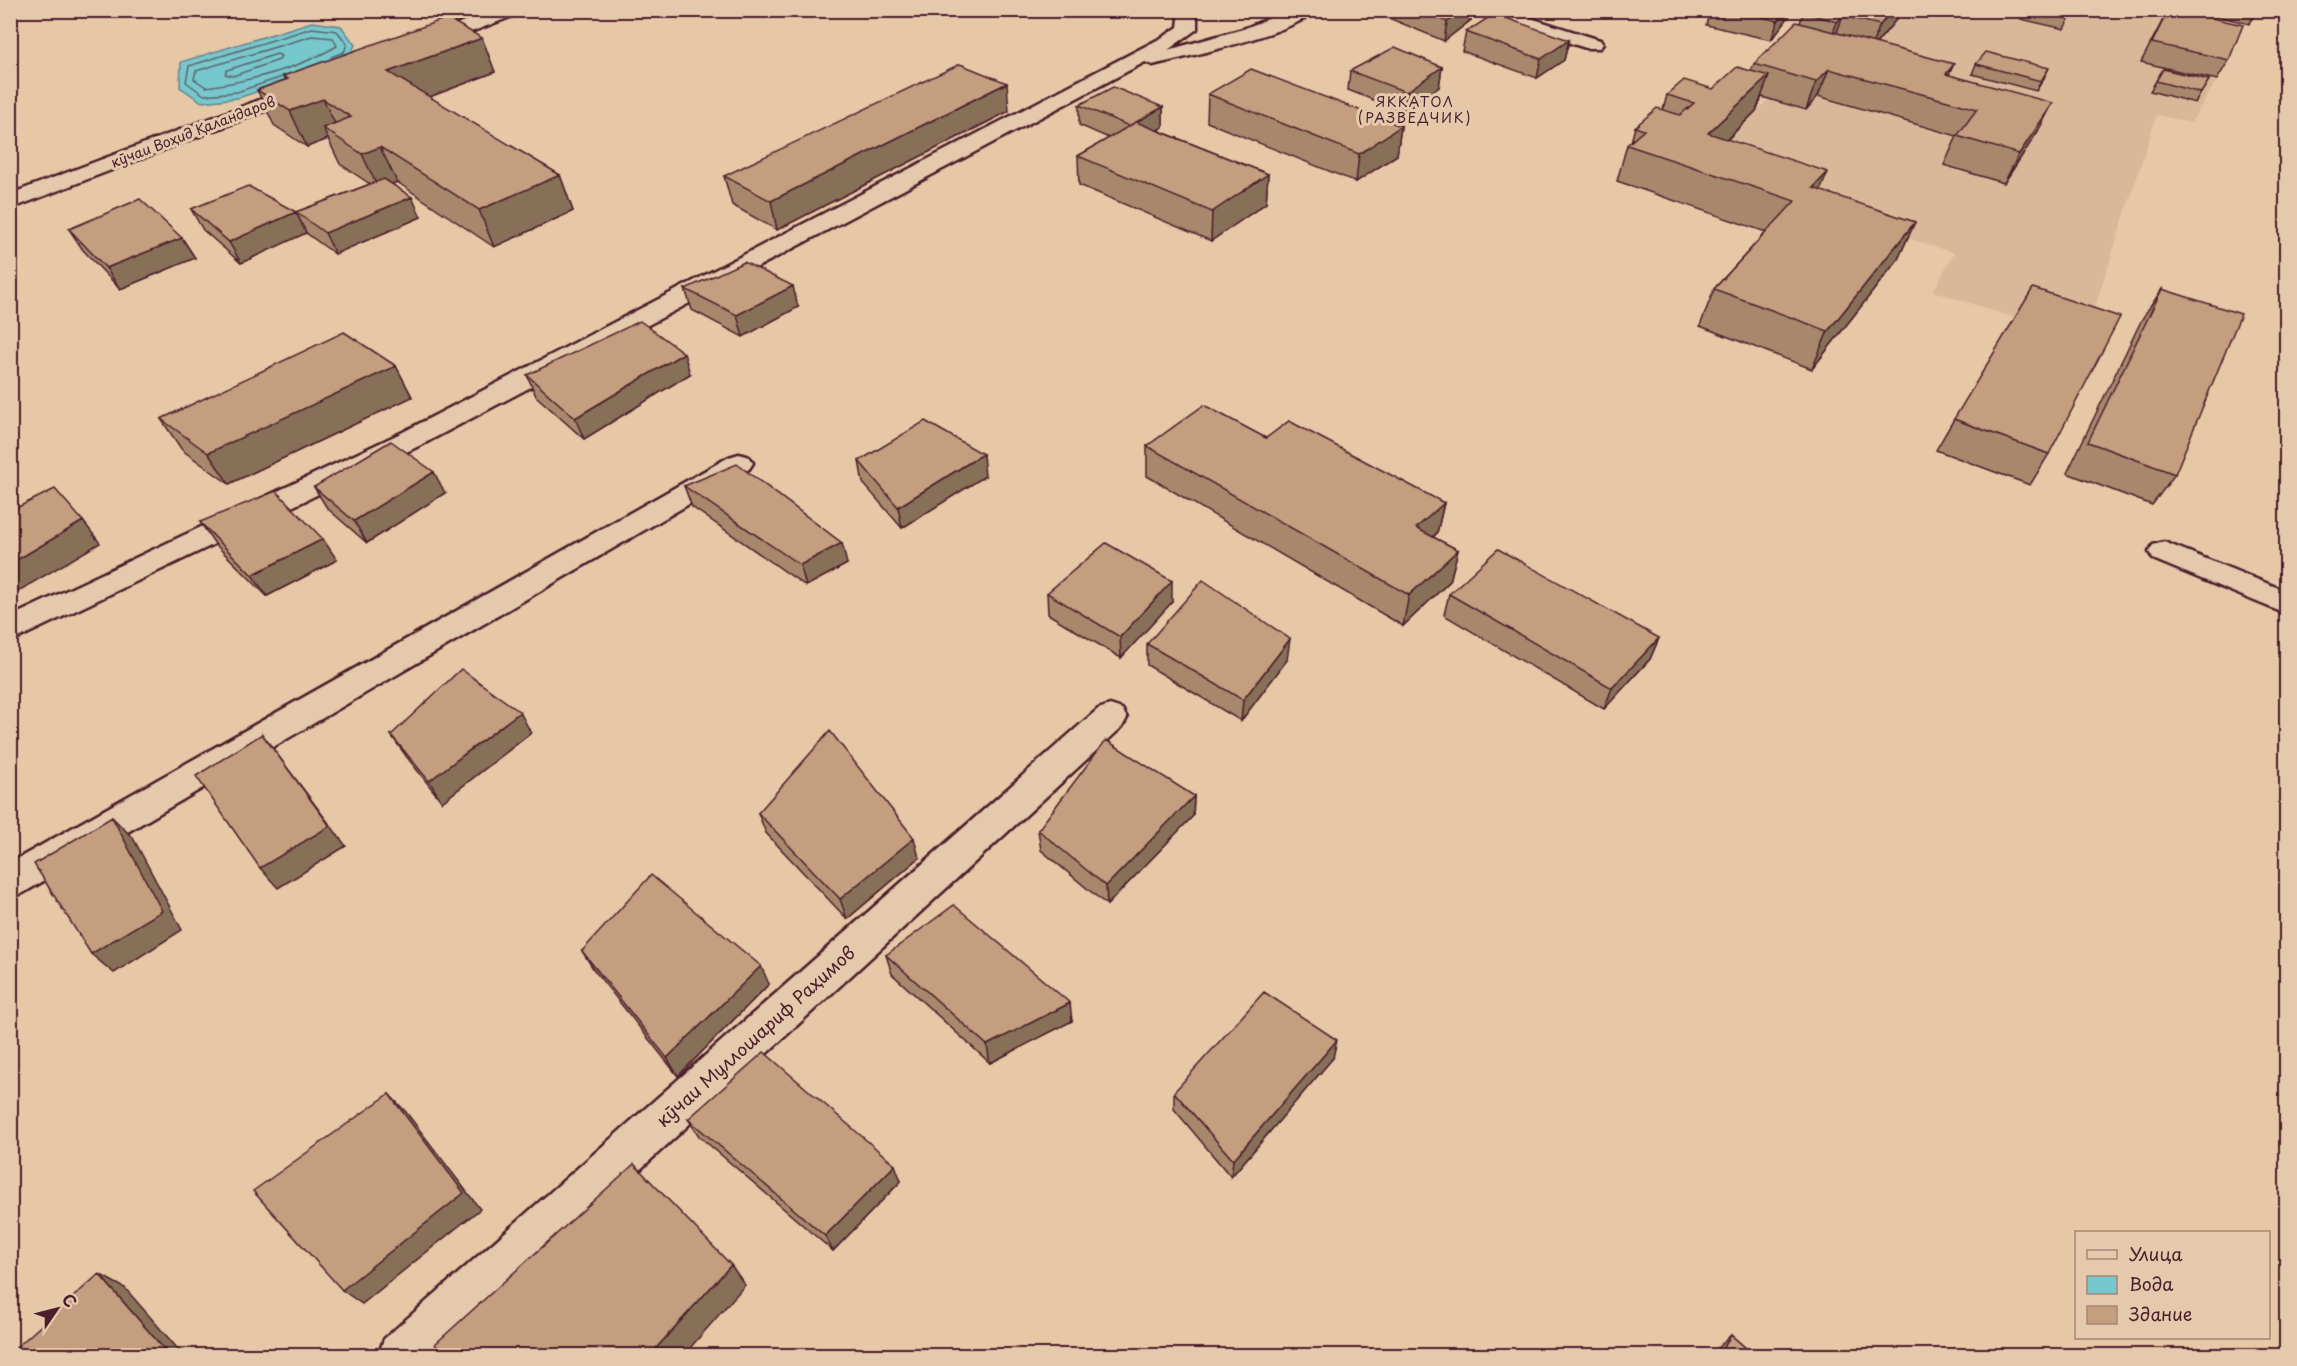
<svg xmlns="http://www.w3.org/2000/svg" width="2297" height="1366" viewBox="0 0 2297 1366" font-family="'Playpen Sans',sans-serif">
  <rect width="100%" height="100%" fill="#e6c8a7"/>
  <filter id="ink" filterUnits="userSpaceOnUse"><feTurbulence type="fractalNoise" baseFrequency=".0167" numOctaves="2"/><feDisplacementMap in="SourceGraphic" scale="12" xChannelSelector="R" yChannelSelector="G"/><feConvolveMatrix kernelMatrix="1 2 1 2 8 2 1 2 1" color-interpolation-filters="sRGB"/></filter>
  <g filter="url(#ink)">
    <!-- built -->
    <path fill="#d9b899" d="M 1818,11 L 2256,11 L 2249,24 L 2241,22 L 2217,80 L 2191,123 L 2157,115 L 2084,341 L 1933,291 L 1954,253 L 1696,169 L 1769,99 Z"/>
    <!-- water -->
    <path fill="#76c8cd" stroke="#64848c" stroke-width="1.5" d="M 312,22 L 341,26 L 355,45 L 349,57 L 298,78 L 238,98 L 202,102 L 180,87 L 181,62 Z"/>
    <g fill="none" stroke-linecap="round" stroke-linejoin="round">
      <!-- shore -->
      <path stroke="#5c636c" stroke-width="1.5" d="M 312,36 L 333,38 L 337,46 C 297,69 251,81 206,87 L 194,79 L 196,71 Z
        M 277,54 L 281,56 L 279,60 L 233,76 L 225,74 L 227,70 Z
        M 282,77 L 237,92 L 204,95 L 186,82 L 189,66 L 312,28 L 337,31 L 347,44 L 344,52 L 331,57"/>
      <!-- minor casing -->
      <g stroke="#4a1f2b" stroke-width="5">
        <path id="minor" d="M 493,10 L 520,10 L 518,14 L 429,48 L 415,48 L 412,44 L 415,40 Z
          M 1174,10 L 1193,10 L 1197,19 L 1197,29 L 1168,50 L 1243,29 L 1290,10 L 1315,10 C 1299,32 1183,58 1153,65 L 1145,62 L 423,444 L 10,642 L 10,617 L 403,432 L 1165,36 L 1178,27 L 1179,19 Z
          M 1475,10 L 1505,10 L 1600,40 L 1603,44 L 1600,48 L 1586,48 L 1477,14 Z
          M 307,82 L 314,84 L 317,88 L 314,92 L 10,209 L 10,194 Z
          M 739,454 L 749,457 L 753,463 L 749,469 L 23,893 L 10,898 L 10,863 L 729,457 Z
          M 2164,542 L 2286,591 L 2286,614 L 2153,559 L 2149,552 L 2153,545 Z
          M 1110,705 L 1122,709 L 1127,718 L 1122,727 L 437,1356 L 378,1356 L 384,1339 L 1098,709 Z"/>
      </g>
      <!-- minor -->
      <use href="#minor" fill="#e5c9ac" fill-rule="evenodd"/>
    </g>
    <!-- wall -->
    <path fill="#a8886d" stroke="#4a1f2b" stroke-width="1.5" d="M 1026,10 L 1040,10 L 1035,14 Z
      M 1385,10 L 1473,10 L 1471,20 L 1444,41 L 1384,16 Z
      M 1710,10 L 1794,10 L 1771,40 L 1706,25 Z
      M 1804,10 L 1904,10 L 1876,44 L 1949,75 L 2038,131 L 2004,183 L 1944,165 L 1957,136 L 1818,96 L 1806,110 L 1762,97 L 1756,111 L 1727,140 L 1820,191 L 1915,222 L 1898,259 L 1812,369 L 1700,326 L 1714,289 L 1766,232 L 1617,181 L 1627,145 L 1631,142 L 1635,127 L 1663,110 L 1667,95 L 1713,89 L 1751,71 L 1754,64 L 1800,23 Z
      M 2025,10 L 2073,10 L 2064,29 L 2021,19 Z
      M 2168,10 L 2229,60 L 2217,80 L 2141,62 Z
      M 2193,10 L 2257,10 L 2249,24 Z
      M 1466,32 L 1569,40 L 1564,60 L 1537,78 L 1462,51 Z
      M 482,38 L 495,72 L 429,97 L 560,175 L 573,211 L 494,247 L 397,182 L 392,184 L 421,217 L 335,254 L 306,233 L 296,212 L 370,184 L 340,164 L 328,139 L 307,147 L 274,125 L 257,90 L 285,80 L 283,76 Z
      M 1976,64 L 2044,78 L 2036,91 L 1972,74 Z
      M 1442,67 L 1439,87 L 1404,112 L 1348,90 L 1350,71 Z
      M 2163,69 L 2209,80 L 2195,103 L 2150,91 Z
      M 1208,94 L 1401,126 L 1397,155 L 1356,182 L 1207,122 Z
      M 1079,105 L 1163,107 L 1163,127 L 1157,130 L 1268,174 L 1266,203 L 1211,241 L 1079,185 L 1078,156 L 1109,138 L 1079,125 Z
      M 1009,111 L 777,230 L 732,205 L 724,176 Z
      M 191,209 L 306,233 L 241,263 L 203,230 Z
      M 69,229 L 182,238 L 195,258 L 120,289 L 83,250 Z
      M 685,289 L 798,307 L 743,337 L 692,310 Z
      M 2162,289 L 2175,474 L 2152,505 L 2067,473 L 2142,319 Z
      M 396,366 L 412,397 L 229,484 L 182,450 L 161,419 Z
      M 690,374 L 584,439 L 536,396 L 527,375 Z
      M 1954,419 L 2049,454 L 2030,485 L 1936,450 Z
      M 1266,438 L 1444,503 L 1437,533 L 1433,537 L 1458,550 L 1450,581 L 1403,626 L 1147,476 L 1147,446 Z
      M 859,461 L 985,476 L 902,528 L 863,483 Z
      M 684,486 L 847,564 L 806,586 L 692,507 Z
      M 314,487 L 445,493 L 367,543 L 327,508 Z
      M 200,522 L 337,560 L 267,596 L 215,544 Z
      M 1047,593 L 1172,602 L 1121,658 L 1048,614 Z
      M 1449,594 L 1659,638 L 1650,659 L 1604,709 L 1444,615 Z
      M 1147,644 L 1287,660 L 1241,721 L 1147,665 Z
      M 531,733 L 442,802 L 406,756 L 391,735 Z
      M 1194,796 L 1193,816 L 1107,905 L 1041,850 L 1038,830 Z
      M 758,813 L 919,858 L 847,919 L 766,833 Z
      M 582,951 L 769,984 L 678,1076 L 594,970 Z
      M 886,955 L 1072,1021 L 990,1063 L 892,974 Z
      M 1333,1058 L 1231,1177 L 1174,1109 L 1174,1092 Z
      M 688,1119 L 901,1181 L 833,1251 L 699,1136 Z
      M 1731,1335 L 1755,1356 L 1709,1356 Z"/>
    <!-- shaded-wall -->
    <path fill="#886f59" stroke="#4a1f2b" stroke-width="1.5" d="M 1462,10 L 1473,10 L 1471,20 L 1444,41 L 1447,22 Z
      M 1786,10 L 1794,10 L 1771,40 L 1778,21 Z
      M 1892,10 L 1904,10 L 1869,52 L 1880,25 Z
      M 1843,16 L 1833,43 L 1827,49 L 1837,22 Z
      M 482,38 L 495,72 L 403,107 L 388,72 Z
      M 1569,40 L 1564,60 L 1537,78 L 1541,59 Z
      M 1954,64 L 1941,92 L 1946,74 Z
      M 1442,67 L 1439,87 L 1404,112 L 1406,92 Z
      M 2049,68 L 2044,78 L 2036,91 L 2041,81 Z
      M 1829,69 L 1818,96 L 1806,110 L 1816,82 Z
      M 1769,76 L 1756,111 L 1696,169 L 1708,133 Z
      M 1007,83 L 1009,111 L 777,230 L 771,201 Z
      M 323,99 L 340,134 L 323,128 L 328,139 L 307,147 L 290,111 Z
      M 2053,103 L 2038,131 L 2004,183 L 2019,154 Z
      M 1163,107 L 1163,127 L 1129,146 L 1129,126 Z
      M 1401,126 L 1397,155 L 1356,182 L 1359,154 Z
      M 380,147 L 397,182 L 379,190 L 362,154 Z
      M 1828,172 L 1813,208 L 1813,188 Z
      M 1268,174 L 1266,203 L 1211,241 L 1212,212 Z
      M 560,175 L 573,211 L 494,247 L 479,210 Z
      M 412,197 L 421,217 L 335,254 L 325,233 Z
      M 296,212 L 306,233 L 241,263 L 229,242 Z
      M 1915,222 L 1898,259 L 1812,369 L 1828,331 Z
      M 182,238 L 195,258 L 120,289 L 106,268 Z
      M 793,286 L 798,307 L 743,337 L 737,315 Z
      M 684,353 L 690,374 L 584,439 L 575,418 Z
      M 396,366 L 412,397 L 229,484 L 208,453 Z
      M 983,454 L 985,476 L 902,528 L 898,507 Z
      M 434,472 L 445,493 L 367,543 L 354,521 Z
      M 1444,503 L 1437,533 L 1410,558 L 1416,528 Z
      M 83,521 L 100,543 L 10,596 L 10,564 Z
      M 323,539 L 337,560 L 267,596 L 252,575 Z
      M 842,543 L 847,564 L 806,586 L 800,565 Z
      M 1458,550 L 1450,581 L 1403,626 L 1409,595 Z
      M 1172,581 L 1172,602 L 1121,658 L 1120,637 Z
      M 1659,638 L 1650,659 L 1604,709 L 1612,688 Z
      M 1290,639 L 1287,660 L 1241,721 L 1243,700 Z
      M 520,712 L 531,733 L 442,802 L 429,781 Z
      M 262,734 L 346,846 L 278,888 L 260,868 Z
      M 1194,796 L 1193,816 L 1107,905 L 1106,886 Z
      M 112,817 L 133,838 L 182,930 L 114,973 L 91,954 Z
      M 914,838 L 919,858 L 847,919 L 840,899 Z
      M 761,966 L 769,984 L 678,1076 L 667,1058 Z
      M 1070,1003 L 1072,1021 L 990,1063 L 987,1045 Z
      M 1337,1040 L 1333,1058 L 1231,1177 L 1233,1160 Z
      M 389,1094 L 406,1112 L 480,1209 L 362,1304 L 342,1290 Z
      M 895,1165 L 901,1181 L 833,1251 L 825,1236 Z
      M 731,1265 L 745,1285 L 683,1356 L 649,1356 Z
      M 99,1274 L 125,1288 L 184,1356 L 170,1356 Z"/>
    <!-- building -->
    <path fill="#c39e7f" stroke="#4a1f2b" stroke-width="1.5" d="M 1419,10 L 1462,10 L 1447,22 Z
      M 1733,10 L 1786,10 L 1778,21 Z
      M 1813,10 L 1892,10 L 1880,25 L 1843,16 L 1837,22 L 1809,14 Z
      M 2032,10 L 2073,10 L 2069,19 Z
      M 2168,10 L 2176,10 L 2243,25 L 2229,60 L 2152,43 Z
      M 1494,14 L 1569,40 L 1541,59 L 1466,32 Z
      M 447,18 L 482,38 L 388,72 L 560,175 L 479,210 L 380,147 L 362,154 L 323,128 L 351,117 L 323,99 L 290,111 L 257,90 L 288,79 L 283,76 Z
      M 1796,22 L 1954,64 L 1946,74 L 2053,103 L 2019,154 L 1957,136 L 1977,109 L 1829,69 L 1816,82 L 1754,64 Z
      M 1395,47 L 1442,67 L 1406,92 L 1350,71 Z
      M 1986,52 L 2049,68 L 2041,81 L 1976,64 Z
      M 960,64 L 1007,83 L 771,201 L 724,176 Z
      M 1737,67 L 1769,76 L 1708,133 L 1828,172 L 1813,188 L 1915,222 L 1828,331 L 1714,289 L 1795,201 L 1627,145 L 1644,130 L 1635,127 L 1657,108 L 1680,115 L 1694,103 L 1667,95 L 1684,80 L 1713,89 Z
      M 1251,69 L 1401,126 L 1359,154 L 1208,94 Z
      M 2163,69 L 2209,80 L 2201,93 L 2156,81 Z
      M 1113,87 L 1163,107 L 1129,126 L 1079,105 Z
      M 1136,122 L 1268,174 L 1212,212 L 1078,156 Z
      M 384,179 L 412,197 L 325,233 L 296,212 Z
      M 248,186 L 296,212 L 229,242 L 191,209 Z
      M 140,199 L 182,238 L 106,268 L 69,229 Z
      M 744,262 L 793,286 L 737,315 L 685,289 Z
      M 2033,288 L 2120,317 L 2049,454 L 1954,419 Z
      M 2162,289 L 2241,314 L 2175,474 L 2088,442 Z
      M 640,321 L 684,353 L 575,418 L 527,375 Z
      M 344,332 L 396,366 L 208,453 L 161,419 Z
      M 1204,405 L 1266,438 L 1289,421 L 1444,503 L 1416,528 L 1458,550 L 1409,595 L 1147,446 Z
      M 925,421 L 983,454 L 898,507 L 859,461 Z
      M 391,441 L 434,472 L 354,521 L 314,487 Z
      M 737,464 L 842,543 L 800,565 L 684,486 Z
      M 55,489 L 83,521 L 10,564 L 10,511 Z
      M 276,491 L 323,539 L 252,575 L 200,522 Z
      M 1106,543 L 1172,581 L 1120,637 L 1047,593 Z
      M 1498,549 L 1659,638 L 1612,688 L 1449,594 Z
      M 1203,580 L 1290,639 L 1243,700 L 1147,644 Z
      M 461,669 L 520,712 L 429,781 L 391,735 Z
      M 830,731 L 914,838 L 840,899 L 758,813 Z
      M 262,734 L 330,826 L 260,868 L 196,776 Z
      M 1106,740 L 1194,796 L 1106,886 L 1038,830 Z
      M 112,817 L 162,911 L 91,954 L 34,864 Z
      M 651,875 L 761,966 L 667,1058 L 582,951 Z
      M 954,905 L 1070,1003 L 987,1045 L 886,955 Z
      M 1264,992 L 1337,1040 L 1233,1160 L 1174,1092 Z
      M 764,1052 L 895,1165 L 825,1236 L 688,1119 Z
      M 389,1094 L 464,1193 L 342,1290 L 253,1191 Z
      M 634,1164 L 731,1265 L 649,1356 L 443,1356 L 435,1344 Z
      M 99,1274 L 170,1356 L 10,1356 L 10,1353 Z
      M 1731,1335 L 1755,1356 L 1718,1356 Z"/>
  </g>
  <g text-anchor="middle" stroke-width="6" stroke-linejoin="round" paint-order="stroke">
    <!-- far-neighbourhood labels -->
    <g font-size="14" letter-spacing="1.5" fill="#4a1f2b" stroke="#e5c9ac">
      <text x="1415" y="107">ЯККАТОЛ<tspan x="1415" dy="16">(РАЗВЕДЧИК)</tspan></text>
    </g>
    <!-- far-street labels -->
    <g font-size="14" fill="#4a1f2b" stroke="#e5c9ac">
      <text transform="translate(193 132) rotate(-21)" y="5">кӯчаи Воҳид Қаландаров</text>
    </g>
    <!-- near-street labels -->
    <g font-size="18" fill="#4a1f2b" stroke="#e5c9ac">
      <text transform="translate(756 1037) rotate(-42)" y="6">кӯчаи Муллошариф Раҳимов</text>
    </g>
  </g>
  <!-- margin -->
  <rect width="2297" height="1366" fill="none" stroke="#e5c9ac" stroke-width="36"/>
  <rect x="18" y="18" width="2261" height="1330" fill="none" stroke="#4a1f2b" stroke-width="2" filter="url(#ink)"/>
  <!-- legend -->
  <rect x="2075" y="1231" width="195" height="108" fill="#e5c9ac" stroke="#a78578" stroke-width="1.5"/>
  <rect x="2087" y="1250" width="30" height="9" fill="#e5c9ac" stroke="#a78578" stroke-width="1.5"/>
  <text x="2129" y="1261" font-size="18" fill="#4a1f2b">Улица</text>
  <rect x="2087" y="1276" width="30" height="18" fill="#76c8cd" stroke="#a78578" stroke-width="1.5"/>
  <text x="2129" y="1291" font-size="18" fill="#4a1f2b">Вода</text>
  <rect x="2087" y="1306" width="30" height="18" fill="#c39e7f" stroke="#a78578" stroke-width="1.5"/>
  <text x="2129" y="1321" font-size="18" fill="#4a1f2b">Здание</text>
  <!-- north arrow -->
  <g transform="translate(57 1309) rotate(55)" stroke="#e5c9ac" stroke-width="4.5" paint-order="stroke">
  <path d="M0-4.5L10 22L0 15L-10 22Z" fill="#4a1f2b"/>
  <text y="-9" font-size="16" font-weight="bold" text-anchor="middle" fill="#4a1f2b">С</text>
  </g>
</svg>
